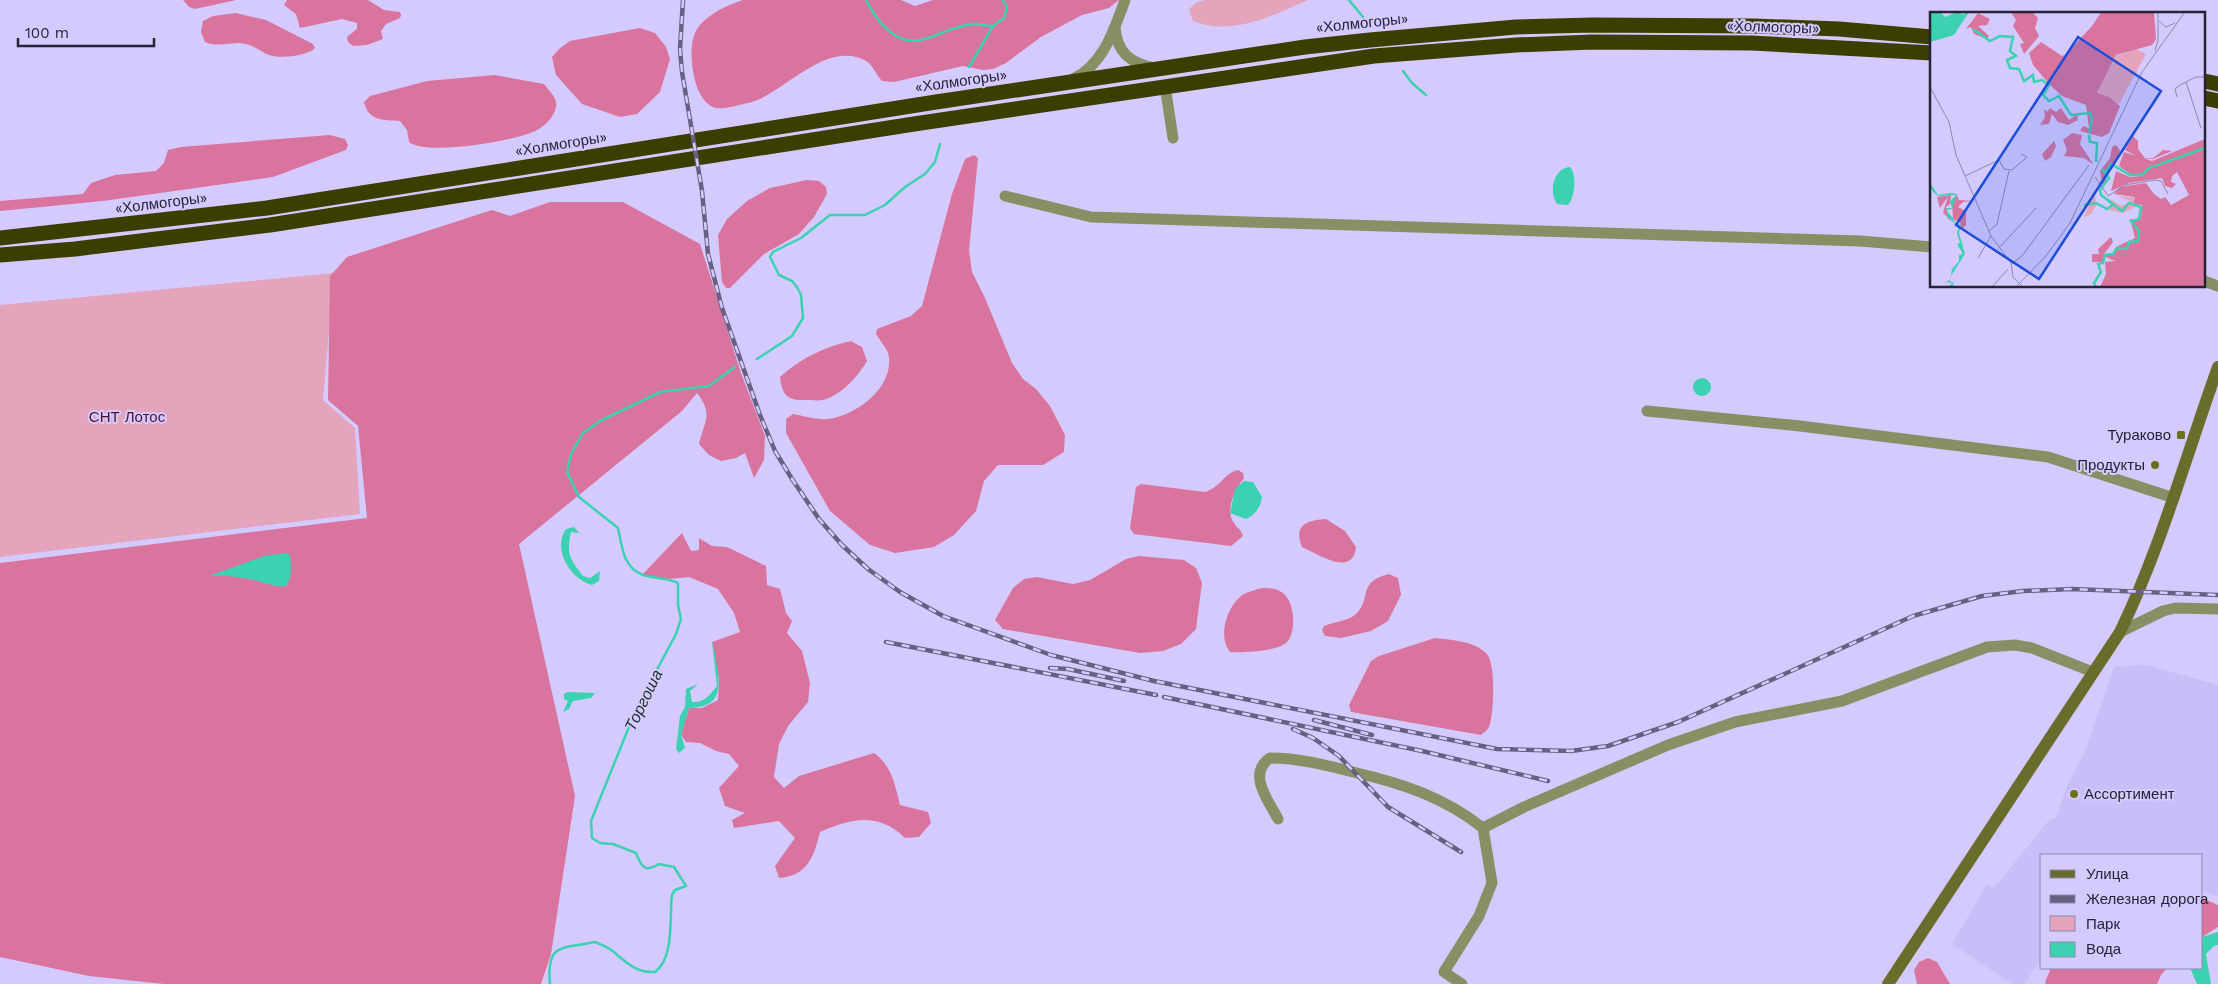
<svg xmlns="http://www.w3.org/2000/svg" width="2218" height="984" viewBox="0 0 2218 984" font-family="'Work Sans',sans-serif">
  <rect width="100%" height="100%" fill="#d5cafe"/>
  <!-- built -->
  <path fill="#cabef8" d="M 2147,665 L 2218,685 L 2218,896 L 2202,891 L 2202,855 L 2042,855 L 2042,959 L 2024,984 L 2012,984 L 1952,944 L 1987,884 L 1994,888 L 2049,820 L 2056,818 L 2068,783 L 2085,752 L 2114,667 Z"/>
  <!-- green -->
  <path fill="#e3a4bc" d="M 1205,0 L 1308,0 C 1274,15 1230,37 1193,21 L 1189,9 L 1197,2 Z
    M 334,273 L 323,400 L 355,428 L 360,514 L 0,557 L 0,305 Z"/>
  <!-- forest -->
  <path fill="#d8749e" d="M 183,0 L 236,0 L 195,9 L 189,7 Z
    M 287,0 L 368,0 L 384,10 L 400,12 L 401,15 L 400,18 L 386,24 L 381,31 L 383,39 L 367,45 L 353,46 L 348,42 L 347,37 L 357,29 L 357,23 L 342,19 L 300,28 L 296,14 L 284,5 Z
    M 743,0 L 901,0 L 915,6 L 933,0 L 1119,0 L 1109,8 L 1082,15 L 1041,37 L 1006,63 L 993,69 L 983,70 L 963,66 L 894,82 L 882,81 C 876,75 873,65 866,61 C 830,41 790,85 760,99 C 754,102 746,103 739,105 C 731,107 724,109 716,108 C 693,104 686,48 696,31 C 704,16 727,5 743,0 Z
    M 236,13 L 266,20 L 313,44 L 315,48 C 308,56 279,59 269,55 C 259,51 253,44 240,43 C 228,43 217,47 205,42 L 201,32 L 203,21 L 213,16 Z
    M 640,28 L 655,33 L 666,47 L 670,59 L 660,92 L 637,114 L 620,117 L 582,104 L 556,75 L 552,57 L 559,49 L 570,41 Z
    M 495,75 L 544,84 C 549,91 558,98 556,107 C 554,118 543,128 533,132 C 512,141 426,156 409,142 L 407,130 L 400,121 C 383,120 368,121 364,102 L 370,96 L 427,81 Z
    M 330,135 L 345,139 L 348,145 L 346,150 L 273,177 L 103,201 L 0,211 L 0,201 L 83,194 L 91,183 L 115,175 L 156,171 L 164,163 L 168,150 L 181,147 Z
    M 974,155 L 978,158 L 969,250 L 972,272 L 985,298 L 1012,363 L 1023,379 L 1036,389 L 1050,406 L 1065,435 L 1064,452 L 1043,465 L 998,465 L 984,481 L 976,511 L 954,535 L 934,547 L 895,553 L 870,545 L 830,511 L 786,433 L 786,419 L 793,414 C 804,416 817,420 828,419 C 856,415 892,389 889,358 C 889,350 880,341 876,334 L 877,329 L 911,316 L 922,306 L 952,194 L 965,159 Z
    M 807,180 L 819,181 L 826,187 L 827,194 L 814,217 L 799,234 L 764,254 L 730,288 L 726,288 L 722,282 L 718,235 L 727,219 L 747,201 L 770,188 Z
    M 550,202 L 623,202 L 700,244 L 741,373 L 765,436 L 764,460 L 754,478 L 745,453 L 736,458 L 721,461 L 709,455 L 699,444 C 704,421 714,415 697,393 L 682,411 L 519,544 L 575,796 L 551,954 L 541,984 L 164,984 L 89,976 L 0,957 L 0,563 L 367,518 L 358,426 L 328,400 L 330,276 L 347,257 L 492,210 L 510,216 Z
    M 851,341 L 862,347 L 867,361 C 858,376 842,395 823,400 C 818,401 810,400 804,400 C 786,401 782,393 780,377 C 801,358 824,347 851,341 Z
    M 1238,470 L 1243,473 L 1244,478 C 1236,488 1224,510 1234,523 C 1237,528 1241,529 1243,536 L 1231,546 L 1134,534 L 1130,528 L 1136,487 L 1141,484 L 1205,492 C 1221,487 1224,473 1238,470 Z
    M 1326,519 L 1345,531 L 1356,547 C 1353,578 1318,554 1302,547 C 1293,525 1307,520 1326,519 Z
    M 682,533 L 691,551 L 699,550 L 699,538 L 712,546 L 727,547 L 766,566 L 767,585 L 780,589 L 786,613 L 792,621 L 787,633 L 802,651 L 810,683 L 808,702 L 788,726 L 779,744 L 774,777 L 784,788 L 799,776 L 874,753 C 892,766 895,785 900,805 L 928,812 L 931,823 L 919,837 L 905,838 C 879,812 851,818 820,832 C 814,857 807,876 779,878 L 775,866 L 795,838 L 779,821 L 734,828 L 732,820 L 745,813 L 725,806 L 719,788 L 739,766 L 729,754 L 716,751 L 700,743 L 686,742 L 681,735 L 689,708 L 702,708 L 718,700 L 719,679 L 712,642 L 740,632 L 734,613 L 718,589 L 689,577 L 669,579 L 642,575 Z
    M 1139,556 L 1184,560 L 1196,568 L 1202,583 L 1196,629 L 1181,644 L 1163,651 L 1140,653 L 1003,629 L 995,620 L 1013,588 L 1024,579 L 1037,577 L 1073,584 L 1090,580 L 1126,559 Z
    M 1389,574 L 1398,578 L 1401,595 L 1388,621 L 1371,631 L 1341,638 L 1325,636 L 1322,630 L 1324,626 C 1335,621 1348,622 1357,613 C 1372,597 1357,582 1389,574 Z
    M 1262,588 C 1270,588 1276,588 1283,593 C 1295,602 1297,633 1286,643 C 1277,651 1241,653 1230,652 C 1218,637 1226,609 1240,597 C 1245,592 1255,590 1262,588 Z
    M 1435,638 C 1452,640 1475,641 1487,654 C 1496,665 1494,714 1489,727 C 1487,731 1484,732 1481,735 L 1351,712 L 1349,705 L 1371,661 L 1379,656 Z
    M 2202,898 L 2218,905 L 2218,927 L 2202,937 Z
    M 1928,958 L 1937,962 L 1950,984 L 1917,984 L 1914,970 L 1919,962 Z
    M 2051,968 L 2167,968 L 2161,975 L 2157,984 L 2046,984 L 2045,982 Z"/>
  <!-- water -->
  <path fill="#3bd2b1" d="M 1570,167 C 1577,173 1575,198 1568,205 L 1557,204 C 1548,191 1554,168 1570,167 Z
    M1693 387a9 9 0 1 1 18 0a9 9 0 1 1-18 0Z
    M 1244,481 L 1253,482 L 1262,497 C 1261,507 1255,515 1246,519 L 1230,513 L 1235,489 Z
    M 574,527 L 579,533 L 571,532 C 566,554 570,559 583,576 L 590,578 L 600,571 L 599,581 L 592,585 C 570,579 552,549 566,529 Z
    M 285,553 L 290,555 C 291,566 293,576 286,586 C 275,587 269,584 258,581 C 242,577 226,575 209,576 L 264,556 Z
    M 712,642 C 715,649 715,657 717,665 C 721,692 719,707 689,708 L 681,735 L 685,748 L 679,753 L 676,749 L 680,716 L 685,707 L 686,689 L 698,684 L 690,691 L 692,702 C 704,703 710,695 717,686 Z
    M 568,692 L 595,693 L 591,698 L 573,701 L 569,709 L 563,712 L 568,701 L 564,699 L 564,694 Z
    M 2218,932 L 2218,945 L 2214,946 L 2206,954 L 2211,984 L 2197,984 L 2190,968 L 2202,968 L 2202,937 Z"/>
  <g fill="none" stroke-linecap="round" stroke-linejoin="round">
    <!-- stream -->
    <path stroke="#3bd2b1" stroke-width="2.5" d="M 866,0 C 877,22 897,48 925,39 C 941,34 957,25 974,24 C 980,24 987,26 993,26
      M 1349,0 L 1363,17
      M 969,67 L 993,26 L 1004,18 L 1007,6 L 1002,0
      M 1403,71 L 1412,83 L 1426,95
      M 757,359 L 792,336 L 803,318 L 801,295 L 797,287 L 792,281 L 779,275 L 770,257 L 773,252 L 801,238 L 830,215 L 865,215 L 885,205 L 905,187 L 925,174 L 935,162 L 940,144
      M 550,984 C 546,943 561,949 595,942 C 602,945 611,948 616,954 C 628,964 638,973 655,972 C 675,957 669,918 672,895 L 675,890 L 686,886 L 674,867 L 659,864 C 644,873 642,867 636,853 L 613,844 L 600,843 L 592,838 L 591,821 L 637,707 L 676,634 L 681,619 L 678,605 L 678,583 C 666,577 655,579 643,575 C 623,568 622,546 618,528 L 579,497 L 567,472 L 571,454 L 583,433 L 600,421 L 660,392 L 709,386 L 735,367"/>
    <!-- street -->
    <path stroke="#898f65" stroke-width="11" d="M 1115,27 C 1117,53 1130,63 1155,68
      M 1073,79 C 1103,65 1114,30 1125,0
      M 1165,86 L 1173,138
      M 1005,196 L 1091,217 L 1860,241 L 1932,247
      M 2204,281 L 2218,286
      M 1647,411 L 1800,426 L 2048,457 L 2174,498
      M 2120,632 L 2163,611 L 2175,608 L 2218,609
      M 1278,819 C 1268,800 1247,774 1270,758 C 1298,758 1326,765 1353,772 C 1401,783 1444,797 1483,828 L 1492,883 L 1479,916 L 1444,972 L 1462,984
      M 1483,828 L 1524,807 L 1668,745 L 1735,722 L 1842,701 L 1987,647 L 2015,645 L 2032,648 L 2093,672"/>
    <!-- secondary -->
    <path stroke="#676d2b" stroke-width="12" d="M 1888,984 L 2120,632 C 2161,547 2186,456 2218,367"/>
    <!-- highway -->
    <path stroke="#3a3f00" stroke-width="15" d="M 2204,81 L 2218,84
      M 2204,98 L 2218,101
      M 0,238 L 267,208 L 936,102 L 1305,47 L 1370,40 L 1516,27 L 1592,25 L 1754,26 L 1839,29 L 1932,37
      M 0,255 L 75,249 L 270,225 L 914,124 L 1374,56 L 1516,45 L 1592,42 L 1752,43 L 1932,53"/>
    <!-- rail casing -->
    <g stroke="#686080" stroke-width="4.5">
      <path id="rail" d="M 683,0 L 680,49 L 682,72 L 702,191 L 708,254 L 722,308 L 760,415 L 775,451 L 792,479 L 819,519 L 842,545 L 868,569 L 900,592 L 943,616 L 1051,655 L 1154,681 L 1497,749 L 1571,751 L 1608,746 L 1678,722 L 1913,616 L 1982,596 L 2023,591 L 2072,589 L 2218,595
        M 886,642 L 1156,695
        M 1050,668 L 1068,669 L 1124,681
        M 1164,697 L 1422,751 L 1548,781
        M 1314,720 L 1372,735
        M 1293,729 L 1313,738 L 1339,756 L 1388,807 L 1461,852"/>
    </g>
    <!-- rail -->
    <use href="#rail" stroke="#d5cafe" stroke-width="2.5" stroke-dasharray="8" stroke-linecap="butt"/>
  </g>
  <!-- markers -->
  <g fill="#697018" stroke="#d5cafe" stroke-width="2">
    <rect x="2176" y="430" width="10" height="10" rx="2.5"/>
    <circle cx="2155" cy="465" r="5"/>
    <circle cx="2074" cy="794" r="5"/>
  </g>
  <g text-anchor="middle" stroke-width="4" stroke-linejoin="round" paint-order="stroke">
    <!-- street labels -->
    <g font-size="15" fill="#272236" stroke="#d5cafe">
      <text transform="translate(1362 23) rotate(-6)" y="5">«Холмогоры»</text>
      <text transform="translate(1773 27) rotate(2)" y="5">«Холмогоры»</text>
      <text transform="translate(961 81) rotate(-8)" y="5">«Холмогоры»</text>
      <text transform="translate(561 144) rotate(-9)" y="5">«Холмогоры»</text>
      <text transform="translate(161 203) rotate(-7)" y="5">«Холмогоры»</text>
    </g>
    <!-- park labels -->
    <g font-size="15" fill="#501130" stroke="#d5cafe">
      <text x="127" y="422">СНТ Лотос</text>
    </g>
    <!-- poi labels -->
    <g font-size="15" fill="#272236" stroke="#d5cafe" text-anchor="end">
      <text x="2171" y="440">Тураково</text>
      <text x="2145" y="470">Продукты</text>
      <text x="2084" y="799" text-anchor="start">Ассортимент</text>
    </g>
    <!-- water labels -->
    <g font-size="16" font-style="italic" fill="#182f29" stroke="#d5cafe">
      <text transform="translate(643 700) rotate(-64)" y="6">Торгоша</text>
    </g>
  </g>
  <!-- overview -->
  <g transform="translate(1930 12)">
    <rect width="275" height="275" fill="#d5cafe"/>
    <path d="M 206,37 L 216,42 L 189,92 L 167,81 L 186,44 ZM 165,179 L 166,194 L 161,202 L 154,205 ZM 187,184 L 204,185 L 203,192 L 209,193 L 193,201 L 175,197 L 183,192 L 179,187 L 192,194 L 201,189 Z" fill="#e3a4bc"/>
    <path d="M 81,0 L 102,0 L 108,6 L 105,16 L 109,24 L 94,42 L 90,32 L 94,31 L 83,14 L 86,8 ZM 171,0 L 224,0 L 226,27 L 222,33 L 186,43 L 167,81 L 179,85 L 190,94 L 179,121 L 172,125 L 150,119 L 153,114 L 159,116 L 156,93 L 132,84 L 120,73 L 103,53 L 99,41 L 111,30 L 132,44 L 136,42 L 162,14 ZM 48,1 L 60,7 L 57,13 L 48,14 L 59,24 L 57,27 L 44,22 L 41,15 L 36,17 ZM 120,96 L 126,100 L 131,96 L 139,108 L 147,102 L 148,108 L 138,113 L 128,110 L 122,102 L 119,112 L 110,113 L 115,105 L 114,97 L 117,100 ZM 142,121 L 152,123 L 150,132 L 164,153 L 154,146 L 134,144 L 137,138 L 133,128 ZM 203,124 L 208,129 L 208,137 L 215,146 L 223,146 L 233,138 L 242,139 L 223,147 L 210,146 L 195,138 ZM 275,127 L 275,275 L 170,275 L 176,262 L 175,250 L 185,249 L 176,245 L 172,250 L 162,250 L 162,242 L 169,242 L 168,237 L 181,225 L 183,230 L 174,242 L 170,242 L 183,242 L 186,235 L 205,226 L 200,207 L 209,208 L 211,204 L 212,193 L 203,192 L 205,185 L 184,182 L 190,175 L 216,171 L 224,182 L 231,187 L 235,185 L 241,193 L 259,183 L 247,160 L 242,164 L 241,170 L 246,172 L 242,176 L 235,174 L 232,166 L 199,171 L 181,179 L 186,159 L 200,165 L 212,164 L 202,163 L 189,154 L 194,140 L 222,149 ZM 124,129 L 126,134 L 121,145 L 115,149 L 112,142 ZM 186,133 L 190,138 L 189,144 L 180,156 L 173,175 L 170,159 L 180,146 L 182,135 ZM 21,183 L 20,192 L 16,195 L 21,210 L 13,200 L 18,185 L 10,196 L 7,185 ZM 27,183 L 29,188 L 44,189 L 33,190 L 28,195 L 36,199 L 36,213 L 32,217 L 29,207 L 25,209 L 23,206 L 22,192 Z" fill="#d8749e"/>
    <path d="M 0,0 L 10,0 L 15,5 L 27,0 L 35,3 L 33,0 L 39,0 L 24,23 L 0,30 ZM 0,171 L 8,183 L 20,181 L 27,182 L 22,197 L 16,198 L 23,206 L 24,210 L 31,213 L 29,221 L 35,242 L 21,264 L 20,269 L 24,271 L 22,275 L 17,275 L 23,271 L 15,270 L 20,268 L 22,257 L 29,249 L 29,243 L 33,242 L 27,232 L 30,231 L 27,221 L 29,213 L 24,211 L 17,204 L 16,196 L 22,196 L 20,189 L 26,183 L 8,184 L 0,177 Z" fill="#3bd2b1"/>
    <path fill="none" stroke="#3bd2b1" stroke-width="2.5" d="M 43,17 L 60,29 L 70,24 L 83,25 L 80,39 L 86,44 L 77,48 L 80,56 L 89,57 L 94,69 L 103,63 L 104,70 L 112,68 L 119,73 L 113,83 L 119,89 L 129,84 L 141,103 L 160,101 L 162,107 L 159,121M 159,123 L 160,130 L 167,131 L 166,150M 174,162 L 181,152 L 200,163 L 212,163 L 219,156 L 275,136M 154,193 L 166,191 L 177,197 L 184,192M 166,275 L 164,271 L 171,260 L 168,252 L 173,251 L 175,243 L 183,242 L 187,236 L 197,237 L 199,230 L 208,229 L 209,219 L 201,209 L 209,207 L 211,195 L 199,191 L 192,199 L 171,183 L 170,178 L 179,166 L 172,157"/>
    <path fill="none" stroke="#8f87ae" stroke-width="1" d="M 229,9 L 236,15 L 245,11M 225,39 L 228,28 L 228,0M 256,70 L 271,116M 0,75 L 19,110 L 26,143 L 61,224 L 81,251 L 83,265 L 93,275M 247,85 L 245,77 L 250,73 L 266,65 L 275,65M 35,164 L 69,148 L 74,157 L 82,158 L 97,145 L 91,142M 165,165 L 178,184 L 195,173 L 225,168 L 231,169 L 238,182M 59,219 L 67,212 L 79,159M 69,236 L 106,196M 48,246 L 61,224M 82,252 L 92,244 L 159,153M 62,275 L 78,257M 86,275 L 115,245 L 140,211 L 212,60 L 255,0"/>
    <path fill="#1d4ed8" fill-opacity="0.15" stroke="#1d4ed8" stroke-width="2.5" d="M 148,25 L 231,79 L 109,267 L 26,213 Z"/>
    <rect width="275" height="275" fill="none" stroke="#272236" stroke-width="2.5"/>
  </g>
  <!-- legend -->
  <rect x="2040" y="854" width="162" height="115" fill="#d5cafe" stroke="#8f87ae"/>
  <rect x="2050" y="870" width="25" height="8" fill="#676d2b" stroke="#8f87ae"/>
  <text x="2086" y="879" font-size="15" fill="#272236">Улица</text>
  <rect x="2050" y="895" width="25" height="8" fill="#686080" stroke="#8f87ae"/>
  <text x="2086" y="904" font-size="15" fill="#272236">Железная дорога</text>
  <rect x="2050" y="916" width="25" height="15" fill="#e3a4bc" stroke="#8f87ae"/>
  <text x="2086" y="929" font-size="15" fill="#272236">Парк</text>
  <rect x="2050" y="942" width="25" height="15" fill="#3bd2b1" stroke="#8f87ae"/>
  <text x="2086" y="954" font-size="15" fill="#272236">Вода</text>
  <!-- scale -->
  <path d="M18 38v8h136v-8" fill="none" stroke="#272236" stroke-width="2.5"/>
  <text x="25" y="38" font-size="15" fill="#272236" stroke="#d5cafe" stroke-width="4" paint-order="stroke">100 m</text>
</svg>
